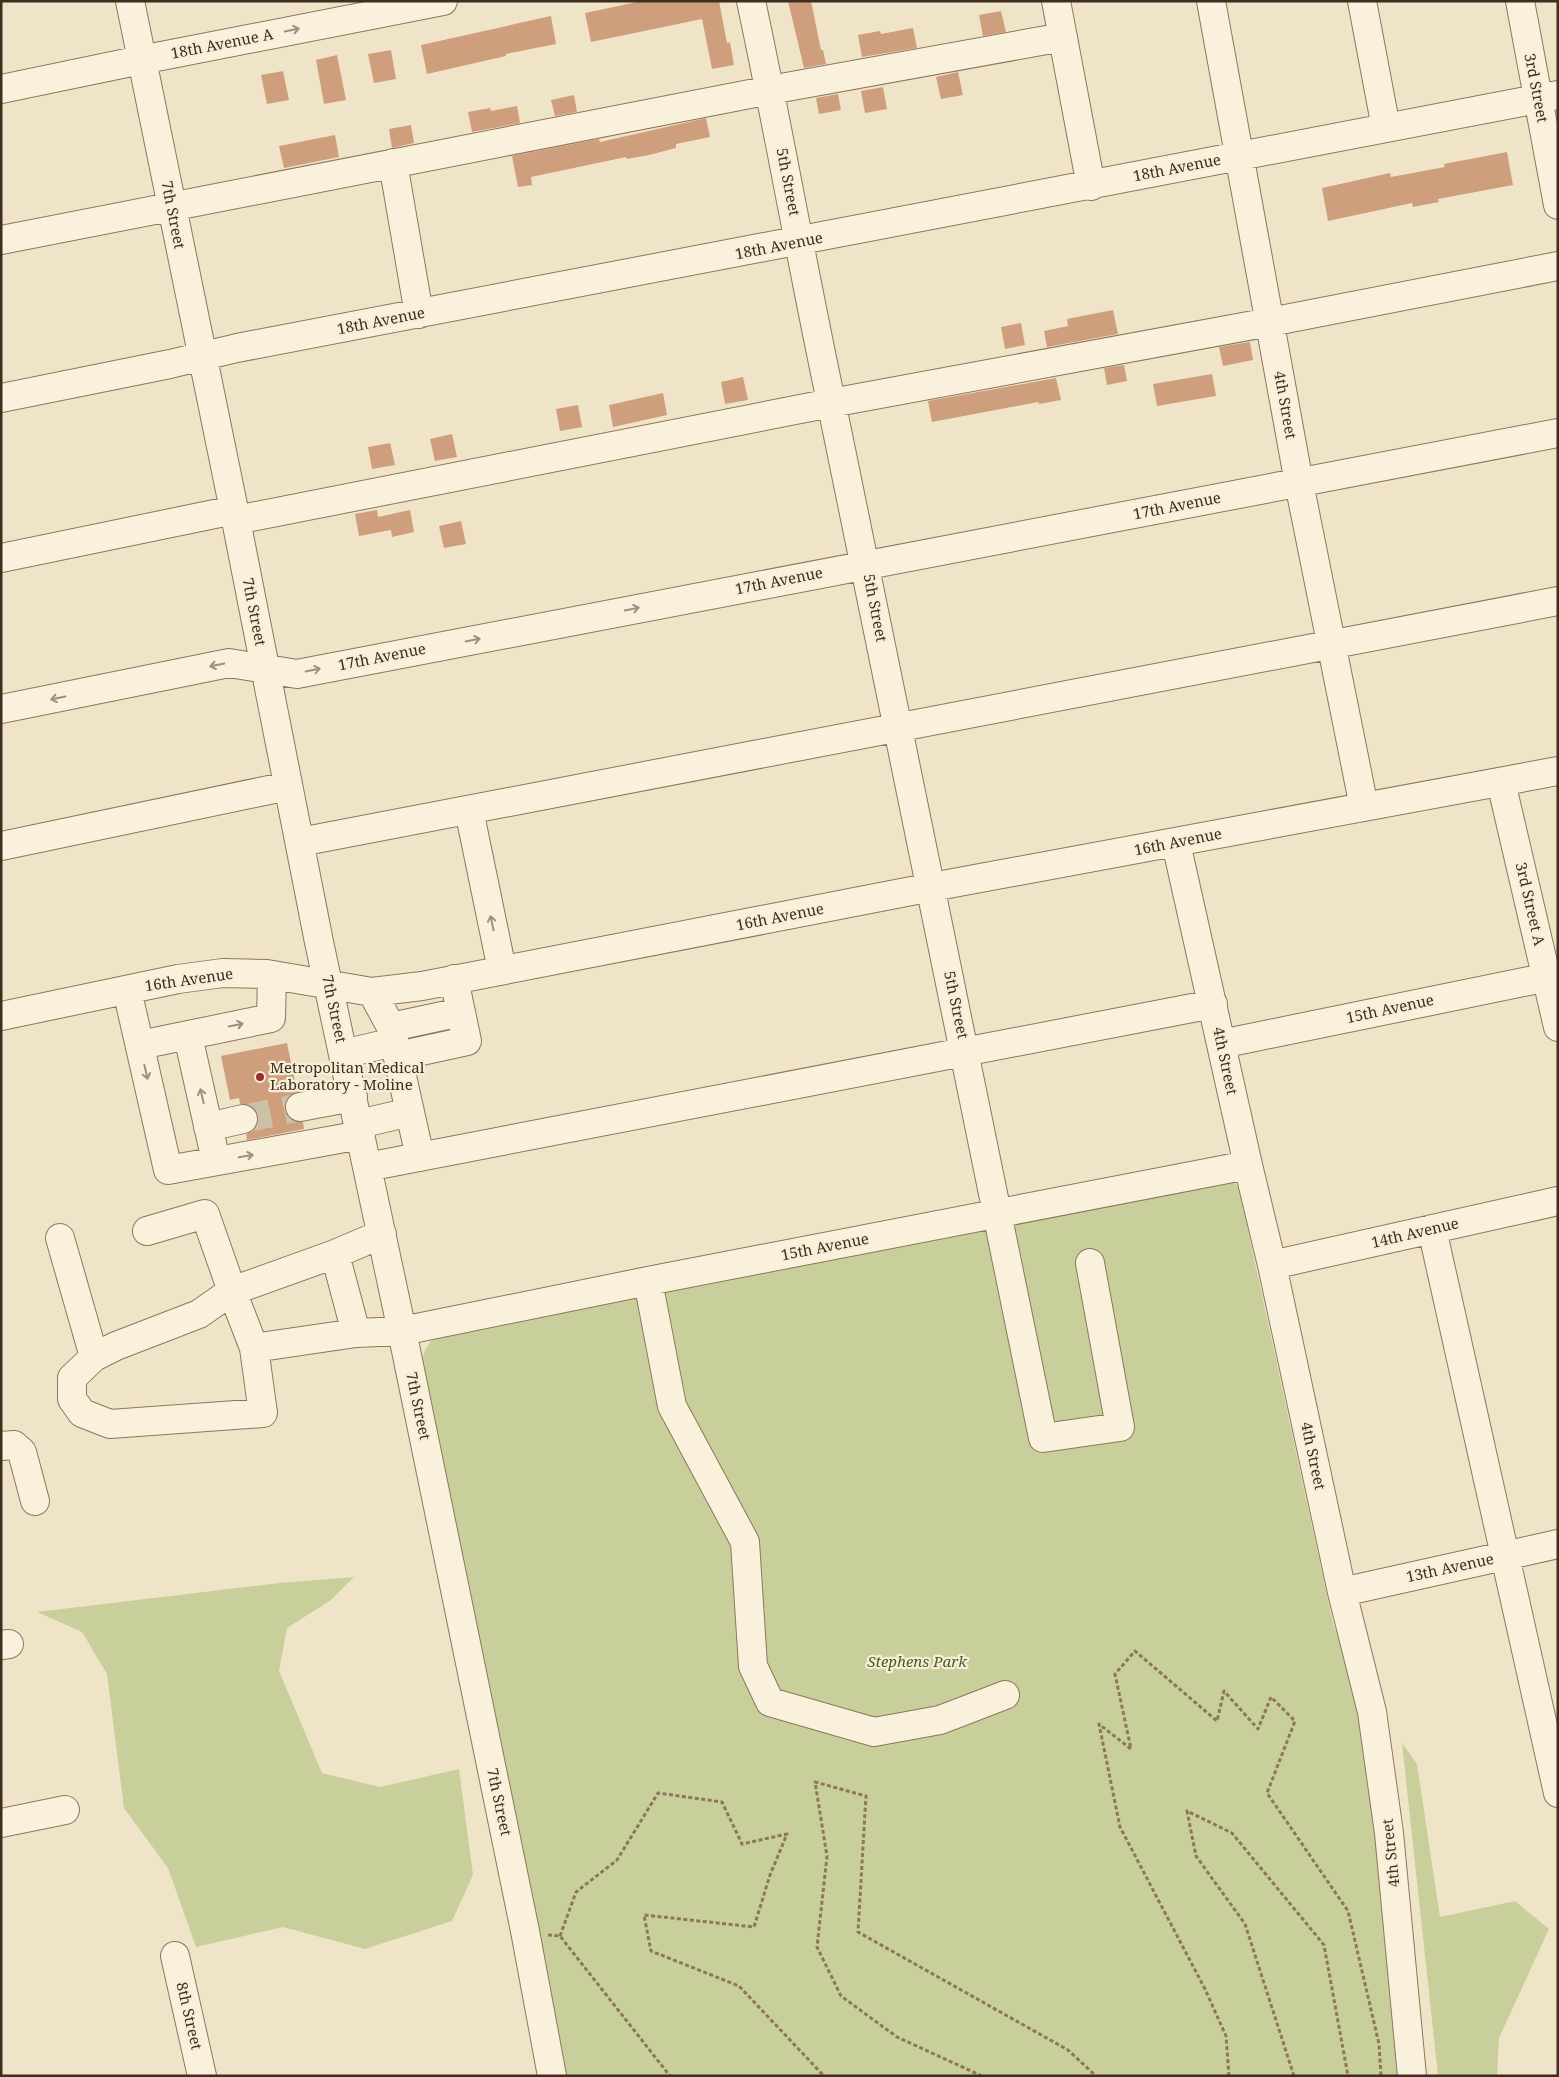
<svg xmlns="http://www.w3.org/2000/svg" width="1559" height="2077" viewBox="0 0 1559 2077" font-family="'Noto Serif',serif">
  <rect width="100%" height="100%" fill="#f0e4c8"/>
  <!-- green -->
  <path fill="#c9cf9b" d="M 1233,1181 L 1238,1187 L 1241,1198 L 1333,1623 L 1348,1663 L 1358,1700 L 1372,1786 L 1400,2076 L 564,2076 L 422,1366 C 422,1349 430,1340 443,1332 Z
    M 354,1577 L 331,1600 L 287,1628 L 279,1671 L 322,1773 L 380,1787 L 459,1769 L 473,1875 L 452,1921 L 365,1949 L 283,1927 L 196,1947 L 168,1868 L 124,1808 L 107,1674 L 82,1632 L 37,1612 L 280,1583 Z
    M 1402,1743 L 1417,1764 L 1440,1917 L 1515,1901 L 1549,1929 L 1499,2038 L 1497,2076 L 1438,2076 Z"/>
  <!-- building -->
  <path fill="#cf9f7d" d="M 642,1 L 719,1 L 727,43 L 730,42 L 734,65 L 712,69 L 702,19 L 591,42 L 585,13 Z
    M 788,1 L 811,1 L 821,50 L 823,50 L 826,64 L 804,68 Z
    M 1001,11 L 1006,32 L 983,36 L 979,15 Z
    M 551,16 L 556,44 L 506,54 L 506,56 L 427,74 L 421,45 Z
    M 913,28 L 917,48 L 862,57 L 858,35 L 880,31 L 881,34 Z
    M 391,50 L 396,79 L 374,83 L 368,54 Z
    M 337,55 L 346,100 L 324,104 L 316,60 Z
    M 283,71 L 289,100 L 267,104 L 261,75 Z
    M 958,72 L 963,95 L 941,99 L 936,77 Z
    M 883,87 L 887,109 L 865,113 L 861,91 Z
    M 838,94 L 841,110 L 819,114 L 816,98 Z
    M 574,95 L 577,112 L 555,116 L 551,100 Z
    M 517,106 L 520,123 L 472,132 L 468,112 L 490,108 L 491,111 Z
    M 706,118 L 710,137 L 676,144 L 676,148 L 649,155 L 627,159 L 626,157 L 531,177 L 532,185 L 518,187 L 512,156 L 599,139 L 600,142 Z
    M 411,125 L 414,143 L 392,148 L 389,129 Z
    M 335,135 L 339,157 L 284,168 L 279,146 Z
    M 1507,152 L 1513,185 L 1438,199 L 1439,202 L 1413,207 L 1412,203 L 1328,221 L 1322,188 L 1390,173 L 1391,177 L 1445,167 L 1444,164 Z
    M 1113,310 L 1118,334 L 1047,347 L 1044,331 L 1068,326 L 1067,319 Z
    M 1021,323 L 1025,345 L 1005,349 L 1001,327 Z
    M 1250,342 L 1253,360 L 1223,366 L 1219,347 Z
    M 1124,365 L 1127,381 L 1107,385 L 1104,368 Z
    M 1212,374 L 1216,396 L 1157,406 L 1153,384 Z
    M 743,377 L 748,400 L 725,404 L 721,382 Z
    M 1056,378 L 1061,400 L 1039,404 L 1038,402 L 932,422 L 928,401 Z
    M 663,393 L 667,415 L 613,427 L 609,405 Z
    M 578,405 L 582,427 L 560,431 L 556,409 Z
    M 452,434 L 457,457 L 435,461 L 430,439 Z
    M 390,443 L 395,465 L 372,469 L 368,447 Z
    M 377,510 L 378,517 L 410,510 L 414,532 L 392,537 L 391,530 L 359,536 L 355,514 Z
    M 461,521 L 466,544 L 444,548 L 439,526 Z
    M 287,1043 L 297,1092 L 289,1096 L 285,1102 L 285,1109 L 289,1118 L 295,1122 L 303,1122 L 304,1129 L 247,1140 L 246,1134 L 253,1131 L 258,1124 L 258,1115 L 255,1109 L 248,1104 L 240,1104 L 239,1098 L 230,1100 L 221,1056 Z"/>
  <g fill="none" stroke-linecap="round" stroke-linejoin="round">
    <!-- minor-tunnel -->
    <path stroke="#ccc0a6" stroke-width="28" stroke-dasharray="28 14" stroke-linecap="butt" d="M 243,1119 L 300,1107"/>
    <!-- minor casing -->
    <g stroke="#8d765c" stroke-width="30">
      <path id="minor" d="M 130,1 L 234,510 L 319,942 L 402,1331 L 525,1931 L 552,2076
        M 751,1 C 780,136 803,271 832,406 C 904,749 975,1093 1043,1438 L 1120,1427 L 1090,1263
        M 1056,1 L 1091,186
        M 1211,1 L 1299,483 L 1364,807
        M 1362,1 L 1386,128
        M 1520,1 L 1558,205
        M 1,89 L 141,60 L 443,1
        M 393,163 L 419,314
        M 1,240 L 770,90 L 1063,37
        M 1,398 L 170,364 L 237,348 L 1558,95
        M 236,520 L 831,403 L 1270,322 L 1558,266
        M 1,558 L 234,510
        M 1,709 L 229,663 L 297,674 L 1558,433
        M 1501,782 L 1558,1027
        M 469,810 L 502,970
        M 300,842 L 1558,601
        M 1176,843 L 1248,1165 L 1272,1265 L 1342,1592 L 1372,1712 L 1389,1833 L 1412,2076
        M 1,846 L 288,786
        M 127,990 L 168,1170 L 361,1135
        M 372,992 L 391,1027 L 420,1157
        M 1,1016 L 178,979 L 223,973 L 267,974 L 372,992 L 422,986 L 932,887 L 1558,771
        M 391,1027 L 461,1012
        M 188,1036 L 216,1161
        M 1221,1044 L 1558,975
        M 140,1045 L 271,1018 L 272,975
        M 343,1054 L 394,1042
        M 398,1056 L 467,1041 L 454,979
        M 300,1107 L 353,1097
        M 359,1124 L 410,1112
        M 208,1127 L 243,1119
        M 367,1167 L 1213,1004
        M 1432,1229 L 1558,1793
        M 147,1231 L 205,1214 L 232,1291 L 335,1254
        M 60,1238 L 94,1357
        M 1272,1265 L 1558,1201
        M 648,1281 L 672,1406 L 745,1542 L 753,1666 L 770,1702 L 874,1732 L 940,1720 L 1005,1695
        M 356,1333 L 335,1254 L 382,1234
        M 254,1348 L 263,1413 L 110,1424 L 82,1413 L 72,1399 L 72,1378 L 94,1357 L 116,1346 L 199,1314 L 232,1291 L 254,1348 L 356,1333 L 402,1331 L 648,1281 L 1248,1165
        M 1,1446 L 14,1445 L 22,1452 L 35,1501
        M 1342,1592 L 1558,1544
        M 1,1645 L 9,1644
        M 1,1823 L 65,1810
        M 175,1956 L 202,2076"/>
    </g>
    <!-- path -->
    <path stroke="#8d765c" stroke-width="3" stroke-dasharray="4 2.5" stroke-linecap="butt" d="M 548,1935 L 560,1936 L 670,2076
      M 560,1936 L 576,1892 L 617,1860 L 658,1793 L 722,1802 L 742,1844 L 787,1834 L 770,1875 L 754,1927 L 644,1915 L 651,1951 L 739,1986 L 824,2076
      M 982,2076 L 897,2037 L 841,1996 L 817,1947 L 827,1856 L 815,1782 L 866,1796 L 858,1932 L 1068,2050 L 1096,2076
      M 1229,2076 L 1226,2036 L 1205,1989 L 1120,1827 L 1099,1724 L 1131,1749 L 1115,1674 L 1135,1651 L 1217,1721 L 1224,1691 L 1258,1729 L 1271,1697 L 1295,1721 L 1267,1793 L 1348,1911 L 1379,2044 L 1381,2076
      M 1294,2076 L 1245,1924 L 1196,1856 L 1187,1811 L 1232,1833 L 1324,1945 L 1348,2076"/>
    <!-- minor -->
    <use href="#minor" stroke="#faf1dc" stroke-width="28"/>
  </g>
  <!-- one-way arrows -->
  <defs><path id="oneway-shaft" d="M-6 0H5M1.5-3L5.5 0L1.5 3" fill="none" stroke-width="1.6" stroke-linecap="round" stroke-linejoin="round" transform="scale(1.25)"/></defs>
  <g stroke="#9c907e">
    <use href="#oneway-shaft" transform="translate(292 30) rotate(-11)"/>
    <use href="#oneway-shaft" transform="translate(632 609) rotate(-11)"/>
    <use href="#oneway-shaft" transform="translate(473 640) rotate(-11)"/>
    <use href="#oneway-shaft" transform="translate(217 665) rotate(168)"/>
    <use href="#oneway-shaft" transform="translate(313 670) rotate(-11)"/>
    <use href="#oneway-shaft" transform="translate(58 698) rotate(168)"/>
    <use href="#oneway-shaft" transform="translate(492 923) rotate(-102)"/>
    <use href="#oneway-shaft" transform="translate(236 1025) rotate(-12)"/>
    <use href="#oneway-shaft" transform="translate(146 1072) rotate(77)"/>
    <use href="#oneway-shaft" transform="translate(202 1096) rotate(-103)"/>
    <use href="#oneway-shaft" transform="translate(246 1156) rotate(-10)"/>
  </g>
  <!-- markers -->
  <circle fill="#9e2a2b" stroke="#f7eed8" stroke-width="2" cx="260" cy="1077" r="5"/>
  <g text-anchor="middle" stroke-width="4.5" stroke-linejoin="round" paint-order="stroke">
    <!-- street labels -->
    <g font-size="15" fill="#3d2e20" stroke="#f7eed8">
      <text transform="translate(222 44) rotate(-11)" y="5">18th Avenue A</text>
      <text transform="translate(1536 88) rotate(79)" y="5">3rd Street</text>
      <text transform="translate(1177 168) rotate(-11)" y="5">18th Avenue</text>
      <text transform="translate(788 182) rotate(79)" y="5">5th Street</text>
      <text transform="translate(173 215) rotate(79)" y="5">7th Street</text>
      <text transform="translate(779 246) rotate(-11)" y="5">18th Avenue</text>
      <text transform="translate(381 321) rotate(-11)" y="5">18th Avenue</text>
      <text transform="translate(1285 405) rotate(80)" y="5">4th Street</text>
      <text transform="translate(1177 506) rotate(-11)" y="5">17th Avenue</text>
      <text transform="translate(779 581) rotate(-11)" y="5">17th Avenue</text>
      <text transform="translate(875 608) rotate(79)" y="5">5th Street</text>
      <text transform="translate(254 612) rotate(79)" y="5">7th Street</text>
      <text transform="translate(382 657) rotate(-11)" y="5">17th Avenue</text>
      <text transform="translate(1178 842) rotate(-11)" y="5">16th Avenue</text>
      <text transform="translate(1530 904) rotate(77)" y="5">3rd Street A</text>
      <text transform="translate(780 917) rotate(-11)" y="5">16th Avenue</text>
      <text transform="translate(189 980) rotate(-8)" y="5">16th Avenue</text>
      <text transform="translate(956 1005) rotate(78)" y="5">5th Street</text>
      <text transform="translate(334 1009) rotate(78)" y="5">7th Street</text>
      <text transform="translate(1390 1009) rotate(-12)" y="5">15th Avenue</text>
      <text transform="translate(1225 1061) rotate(78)" y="5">4th Street</text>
      <text transform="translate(1415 1233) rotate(-13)" y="5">14th Avenue</text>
      <text transform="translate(825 1247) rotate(-11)" y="5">15th Avenue</text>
      <text transform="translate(418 1406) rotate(78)" y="5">7th Street</text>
      <text transform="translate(1313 1456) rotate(78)" y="5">4th Street</text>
      <text transform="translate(1450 1568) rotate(-12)" y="5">13th Avenue</text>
      <text transform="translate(499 1802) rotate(78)" y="5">7th Street</text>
      <text transform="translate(1391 1853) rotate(-96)" y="5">4th Street</text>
      <text transform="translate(189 2016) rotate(77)" y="5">8th Street</text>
    </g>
    <!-- poi labels -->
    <g font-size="15" fill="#3d2e20" stroke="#f7eed8" text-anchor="start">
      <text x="270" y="1073">Metropolitan Medical<tspan x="270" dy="17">Laboratory - Moline</tspan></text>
    </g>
    <!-- park labels -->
    <g font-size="15" font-style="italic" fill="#4d5a26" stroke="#f7eed8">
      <text x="917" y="1667">Stephens Park</text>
    </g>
  </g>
  <!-- border -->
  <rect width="1559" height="2077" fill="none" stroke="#3d2e20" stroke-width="5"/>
</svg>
